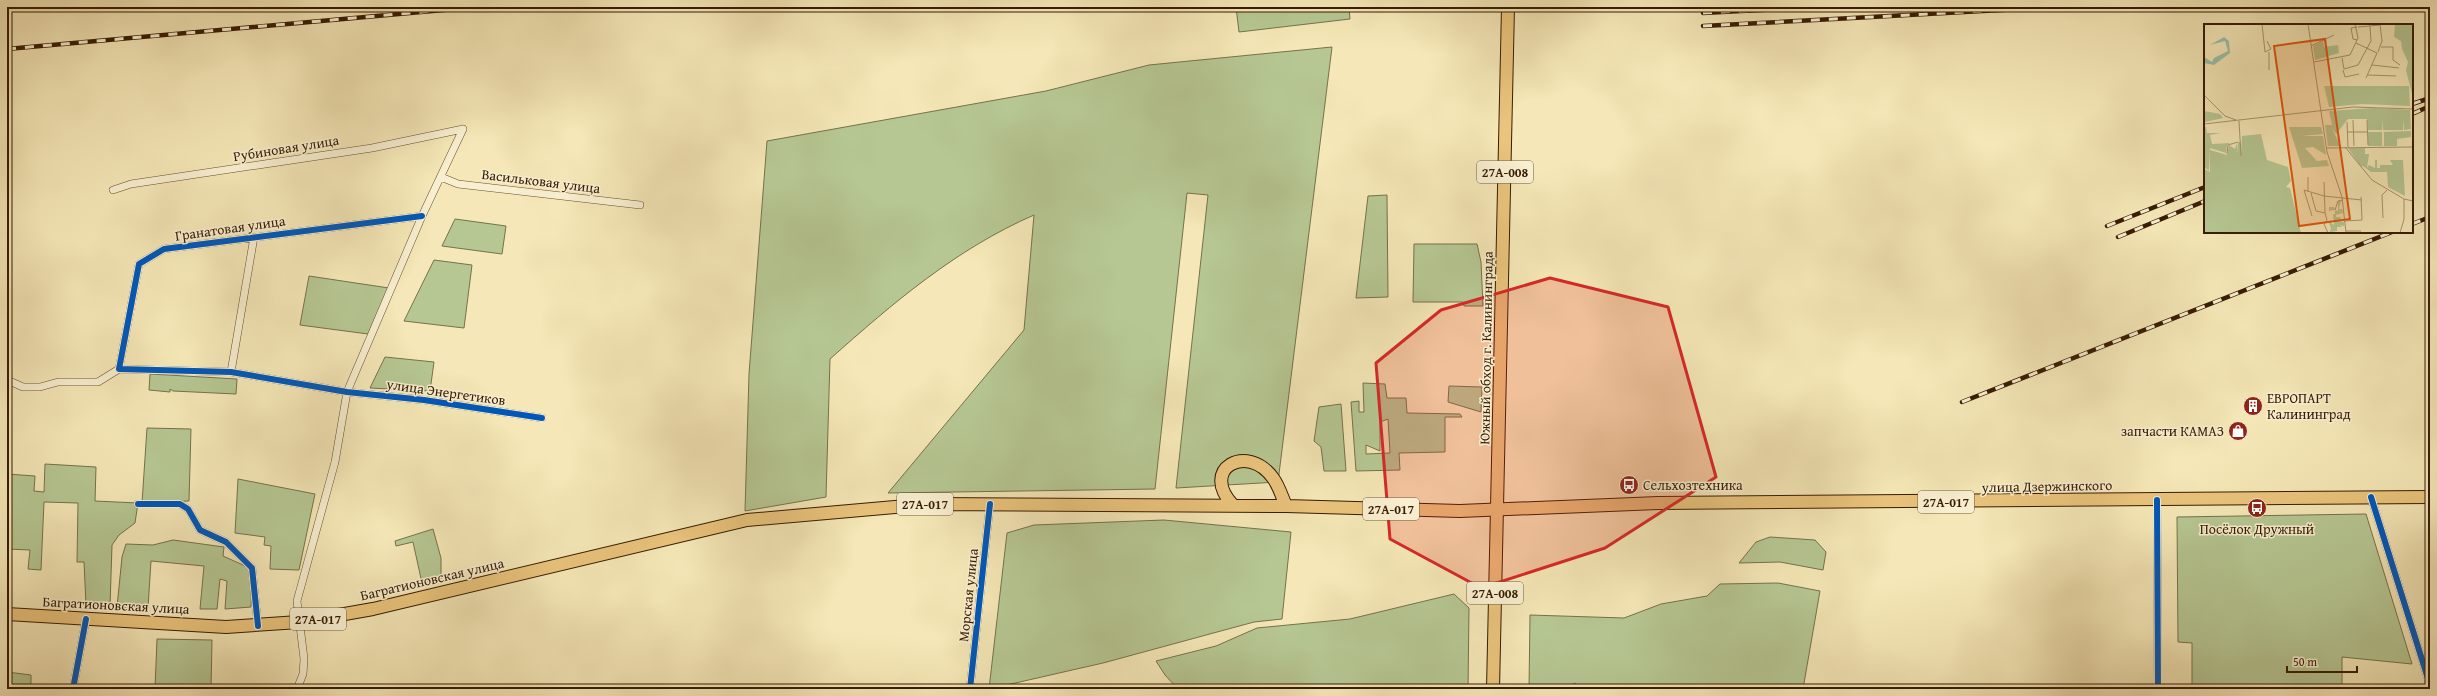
<svg xmlns="http://www.w3.org/2000/svg" width="2437" height="696" viewBox="0 0 2437 696" font-family="'Gentium Book Plus',serif">
  <rect width="100%" height="100%" fill="#f5e7b7"/>
  <filter id="stains"><feTurbulence type="fractalNoise" baseFrequency=".005" numOctaves="4"/><feColorMatrix values="0 0 0 0 .2 0 0 0 0 .09 0 0 0 0 .02 0 0 0 .5 -.17"/></filter>
  <radialGradient id="worn" r=".72"><stop offset=".6" stop-color="#630" stop-opacity="0"/><stop offset="1" stop-color="#630" stop-opacity=".3"/></radialGradient>
  <!-- green -->
  <path fill="#b6c793" stroke="#76714b" fill-rule="evenodd" d="M 1236,7 L 1349,7 L 1350,19 L 1239,32 Z
    M 1332,47 L 1278,482 L 1176,488 L 1208,195 L 1187,193 L 1155,489 L 888,493 L 1024,330 L 1034,215 C 956,249 893,303 830,359 L 826,497 L 745,511 L 749,374 L 767,141 L 1046,91 L 1149,65 Z
    M 1387,195 L 1388,297 L 1356,298 L 1368,196 Z
    M 455,219 L 506,226 L 502,254 L 442,246 Z
    M 1414,244 L 1477,244 L 1481,262 L 1483,306 L 1464,306 L 1463,302 L 1413,302 Z
    M 434,260 L 472,265 L 464,328 L 404,321 Z
    M 309,276 L 389,288 L 368,334 L 300,325 Z
    M 385,357 L 434,362 L 430,391 L 370,388 Z
    M 150,374 L 237,379 L 236,394 L 173,391 L 170,389 L 170,392 L 149,390 Z
    M 1363,383 L 1385,384 L 1387,398 L 1406,398 L 1407,413 L 1460,414 L 1462,417 L 1445,417 L 1445,452 L 1399,453 L 1400,470 L 1356,471 L 1351,402 L 1359,401 L 1359,412 L 1364,412 ZM 1388,419 L 1390,453 L 1366,454 L 1366,445 L 1380,451 L 1380,422 Z
    M 1449,386 L 1482,387 L 1481,412 L 1448,402 Z
    M 1341,404 L 1346,471 L 1324,471 L 1321,447 L 1314,441 L 1319,407 Z
    M 147,428 L 191,429 L 189,501 L 142,503 Z
    M 45,464 L 96,467 L 95,501 L 138,503 L 135,523 L 119,535 L 112,545 L 110,606 L 86,605 L 84,562 L 77,562 L 78,503 L 44,502 L 41,570 L 28,569 L 30,550 L 7,549 L 7,474 L 35,476 L 34,491 L 44,492 Z
    M 238,479 L 315,494 L 299,570 L 270,569 L 271,546 L 264,545 L 265,537 L 235,533 Z
    M 2366,514 L 2412,664 L 2342,657 L 2342,689 L 2192,689 L 2192,643 L 2178,642 L 2177,517 Z
    M 1164,520 L 1291,532 L 1282,619 L 1254,622 L 1103,663 L 989,689 L 1007,533 L 1034,525 Z
    M 433,529 L 441,558 L 441,579 L 422,583 L 413,542 L 396,546 L 395,541 Z
    M 1770,537 L 1815,540 L 1826,552 L 1823,570 L 1780,562 L 1739,563 L 1756,542 Z
    M 173,540 L 224,547 L 223,556 L 252,569 L 251,607 L 225,609 L 227,581 L 220,579 L 217,609 L 200,609 L 204,566 L 151,561 L 148,608 L 117,607 L 122,557 L 126,544 L 153,545 Z
    M 1778,583 L 1820,591 L 1803,689 L 1579,689 L 1575,683 L 1566,689 L 1529,689 L 1530,615 L 1624,618 L 1661,604 L 1707,596 L 1720,584 Z
    M 1454,594 L 1469,608 L 1468,689 L 1178,689 L 1165,675 L 1156,661 L 1216,646 L 1257,628 L 1350,619 Z
    M 157,639 L 212,640 L 211,689 L 155,689 Z
    M 7,672 L 31,675 L 31,689 L 7,689 Z"/>
  <g fill="none" stroke-linecap="round" stroke-linejoin="round">
    <!-- minor casing -->
    <g stroke="#664e30" stroke-width="8">
      <path id="minor" d="M 441,177 L 458,184 L 640,205
        M 113,190 L 131,184 L 372,148 L 463,129
        M 422,216 L 164,249 L 139,264 L 119,369 L 231,372 L 347,392 L 424,400 L 542,418
        M 231,372 L 254,237
        M 7,380 L 23,387 L 40,387 L 58,382 L 98,382 L 119,369
        M 2371,497 L 2430,685
        M 2157,500 L 2158,689
        M 138,504 L 180,504 L 188,509 L 200,530 L 226,542 L 252,568 L 258,626
        M 73,689 L 86,619
        M 297,689 L 303,674 L 304,659 L 297,601 L 335,462 L 347,392 L 422,216 L 463,129
        M 970,689 L 990,504"/>
    </g>
    <!-- primary casing -->
    <g stroke="#371b03" stroke-width="14">
      <path id="primary" d="M 1233,505 C 1199,469 1247,442 1273,478 C 1279,486 1282,497 1286,506
        M 7,614 L 226,627 L 299,622 L 373,609 L 747,520 L 929,504 L 1286,506 L 1460,511 L 1658,503 L 2430,497"/>
    </g>
    <!-- trunk casing -->
    <g stroke="#371b03" stroke-width="14">
      <path id="trunk" d="M 1493,689 L 1508,7"/>
    </g>
    <!-- minor -->
    <use href="#minor" stroke="#f8efd0" stroke-width="7"/>
    <!-- primary -->
    <use href="#primary" stroke="#eac47c" stroke-width="12"/>
    <!-- trunk -->
    <use href="#trunk" stroke="#eac47c" stroke-width="12"/>
    <!-- rail casing -->
    <g stroke="#371b03" stroke-width="4.5">
      <path id="rail" d="M 1703,13 L 1820,7
        M 1703,26 L 2059,7
        M 7,49 L 477,7
        M 2412,104 L 2430,98
        M 2412,114 L 2430,106
        M 2412,224 L 2430,217
        M 2107,226 L 2205,187
        M 2118,237 L 2205,201
        M 1962,402 L 2392,232"/>
    </g>
    <!-- rail -->
    <use href="#rail" stroke="#f8efd0" stroke-width="3" stroke-dasharray="9" stroke-linecap="butt"/>
    <!-- cycleway casing -->
    <g stroke="#f8efd0" stroke-width="8">
      <path id="cycleway" d="M 422,216 L 164,249 L 139,264 L 119,369 L 231,372 L 347,392 L 424,400 L 542,418
        M 2371,497 L 2430,685
        M 2157,500 L 2158,689
        M 138,504 L 180,504 L 188,509 L 200,530 L 226,542 L 252,568 L 258,626
        M 73,689 L 86,619
        M 970,689 L 990,504"/>
    </g>
    <!-- cycleway -->
    <use href="#cycleway" stroke="#0057b8" stroke-width="6"/>
  </g>
  <!-- marked area -->
  <path fill="#d62828" fill-opacity="0.2" stroke="#d62828" stroke-width="3" stroke-linejoin="round" d="M 1550,278 L 1668,307 L 1716,477 L 1605,548 L 1481,588 L 1390,539 L 1376,363 L 1441,310 Z"/>
  <!-- icons -->
  <defs>
    <g id="building-disc" transform="scale(1)"><circle r="9.5" fill="#8f2418" stroke="#f8efd0"/><path d="M-4-6H4V6H1V3H-1V6H-4ZM-2.5-4.3h1.7v1.8h-1.7ZM.8-4.3h1.7v1.8H.8ZM-2.5-1h1.7V.8h-1.7ZM.8-1h1.7V.8H.8Z" fill="#fff"/></g>
    <g id="shop-disc" transform="scale(1)"><circle r="9.5" fill="#8f2418" stroke="#f8efd0"/><path d="M-5-2.5h2.3a2.7 3.5 0 0 1 5.4 0H5L5.5 6h-11ZM-1.5-2.5h3a1.5 2.3 0 0 0-3 0Z" fill="#fff"/></g>
    <g id="bus-disc" transform="scale(1)"><circle r="9.5" fill="#8f2418" stroke="#f8efd0"/><path d="M-5-6H5V4H4V6H2V4H-2V6H-4V4H-5ZM-3.5-4V0h7V-4ZM-3.5 1.2v1.5H-2V1.2ZM2 1.2v1.5H3.5V1.2Z" fill="#fff"/></g>
  </defs>
  <g fill-rule="evenodd">
    <use href="#building-disc" x="2253" y="406"/>
    <use href="#shop-disc" x="2238" y="431"/>
    <use href="#bus-disc" x="1629" y="485"/>
    <use href="#bus-disc" x="2257" y="508"/>
  </g>
  <g text-anchor="middle" stroke-width="3" stroke-linejoin="round" paint-order="stroke">
    <!-- shield labels -->
    <g fill="#f8efd0" stroke="#715b40" stroke-width="1">
      <rect x="1477" y="161" width="56" height="22" rx="3"/>
      <rect x="1918" y="491" width="56" height="22" rx="3"/>
      <rect x="897" y="493" width="56" height="22" rx="3"/>
      <rect x="1363" y="498" width="56" height="22" rx="3"/>
      <rect x="1467" y="582" width="56" height="22" rx="3"/>
      <rect x="290" y="608" width="56" height="22" rx="3"/>
    </g>
    <g font-size="13" font-weight="bold" fill="#371b03">
      <text x="1505" y="177">27А-008</text>
      <text x="1946" y="507">27А-017</text>
      <text x="925" y="509">27А-017</text>
      <text x="1391" y="514">27А-017</text>
      <text x="1495" y="598">27А-008</text>
      <text x="318" y="624">27А-017</text>
    </g>
    <!-- street labels -->
    <g font-size="14" fill="#371b03" stroke="#f8efd0">
      <text transform="translate(286 148) rotate(-9)" y="5">Рубиновая улица</text>
      <text transform="translate(541 181) rotate(7)" y="5">Васильковая улица</text>
      <text transform="translate(230 228) rotate(-8)" y="5">Гранатовая улица</text>
      <text transform="translate(1486 348) rotate(-89)" y="5">Южный обход г. Калининграда</text>
      <text transform="translate(446 392) rotate(8)" y="5">улица Энергетиков</text>
      <text transform="translate(2047 486) rotate(-1)" y="5">улица Дзержинского</text>
      <text transform="translate(432 579) rotate(-13)" y="5">Багратионовская улица</text>
      <text transform="translate(968 595) rotate(-84)" y="5">Морская улица</text>
      <text transform="translate(116 605) rotate(3)" y="5">Багратионовская улица</text>
    </g>
    <!-- poi labels -->
    <g font-size="14" fill="#371b03" stroke="#f8efd0" text-anchor="start">
      <text x="2267" y="403">ЕВРОПАРТ<tspan x="2267" dy="16">Калининград</tspan></text>
      <text x="2224" y="436" text-anchor="end">запчасти КАМАЗ</text>
      <text x="1643" y="490">Сельхозтехника</text>
      <text x="2257" y="534" text-anchor="middle">Посёлок Дружный</text>
    </g>
  </g>
  <!-- overview -->
  <g transform="translate(2204 24)">
    <rect width="209" height="209" fill="#f5e7b7"/>
    <path d="M 191,0 L 209,0 L 209,74 L 202,46 L 204,38 L 198,25 L 197,17 L 190,13 ZM 119,17 L 120,23 L 134,21 L 135,29 L 111,36 L 109,22 ZM 120,62 L 205,62 L 206,82 L 158,80 L 125,83 ZM 169,84 L 206,86 L 207,105 L 200,106 L 200,94 L 199,106 L 179,106 L 178,95 L 178,106 L 164,106 L 163,95 L 144,95 L 132,110 L 128,104 L 136,122 L 124,122 L 121,101 L 128,101 L 125,87 ZM 0,87 L 16,90 L 19,94 L 1,98 ZM 0,103 L 2,103 L 3,109 L 17,109 L 6,111 L 8,120 L 26,119 L 23,121 L 22,129 L 6,124 L 5,147 L 0,143 ZM 85,103 L 117,103 L 119,110 L 97,112 L 119,112 L 122,131 L 109,123 L 101,124 L 113,137 L 123,136 L 125,142 L 98,144 ZM 207,107 L 207,113 L 193,115 L 193,122 L 180,122 L 180,108 ZM 164,108 L 178,108 L 178,122 L 164,122 ZM 57,110 L 63,136 L 84,143 L 87,157 L 82,163 L 86,164 L 97,209 L 0,209 L 0,145 L 6,148 L 6,126 L 23,131 L 25,121 L 31,125 L 33,119 L 33,131 L 34,118 L 37,118 L 37,129 L 38,112 ZM 144,124 L 161,124 L 161,130 L 165,130 L 163,144 L 165,141 L 171,144 L 171,136 L 173,136 L 173,144 L 176,144 L 176,141 L 189,141 L 186,136 L 199,136 L 201,172 L 184,163 L 183,148 L 167,148 L 159,142 L 157,143 ZM 134,177 L 137,177 L 135,185 L 138,185 L 139,189 L 132,191 L 132,193 L 137,193 L 136,197 L 140,198 L 140,202 L 136,201 L 138,203 L 133,203 L 133,207 L 126,208 L 127,204 L 124,197 L 130,201 L 129,190 L 131,190 L 131,186 L 125,187 L 125,183 L 130,183 L 131,186 L 138,188 L 134,187 Z" fill="#b6c793"/>
    <path d="M 20,13 L 25,17 L 26,29 L 10,41 L 0,39 L 0,33 L 8,38 L 10,34 L 24,27 L 21,17 L 6,21 Z" fill="#9cc0ad"/>
    <path fill="none" stroke="#a9956f" stroke-width="1" d="M 58,0 L 61,28 L 67,25 L 63,17M 104,0 L 123,128 L 138,173 L 142,209M 154,3 L 176,1M 153,16 L 149,15 L 147,4 L 153,3M 152,19 L 173,29M 107,22 L 130,11M 177,23 L 189,23 L 189,36 L 196,41M 65,28 L 65,46M 174,28 L 178,17 L 176,0M 138,34 L 140,45 L 154,41 L 167,17 L 166,2M 110,38 L 146,31 L 154,14 L 151,0M 168,41 L 195,44M 139,46 L 141,53 L 155,50M 164,51 L 192,52M 162,54 L 173,29M 0,71 L 21,92 L 32,96M 149,96 L 150,122M 163,96 L 164,121M 35,97 L 37,132M 143,98 L 144,123M 0,100 L 149,83 L 209,85M 143,108 L 163,108M 141,123 L 168,156 L 200,175 L 209,177M 122,124 L 209,123M 23,130 L 24,121 L 34,118M 100,166 L 120,172 L 158,176M 100,166 L 108,192M 104,168 L 104,153M 107,169 L 112,187 L 121,189 L 120,158M 131,186 L 134,177 L 139,176M 121,189 L 123,196 L 120,200 L 124,209M 179,194 L 178,171 L 183,166M 140,197 L 158,196 L 157,173M 142,207 L 157,207M 196,209 L 200,195 L 200,175"/>
    <path fill="#df560c" fill-opacity="0.15" stroke="#df560c" stroke-width="2" d="M 121,15 L 146,195 L 95,202 L 70,22 Z"/>
    <rect width="209" height="209" fill="none" stroke="#371b03" stroke-width="2"/>
  </g>
  <!-- margin -->
  <rect width="2437" height="696" fill="none" stroke="#f5e7b7" stroke-width="24"/>
  <rect x="8" y="8" width="2421" height="680" fill="none" stroke="#371b03" stroke-width="2"/>
  <rect x="12" y="12" width="2413" height="672" fill="none" stroke="#371b03"/>
  <!-- scale -->
  <path d="M2287 666v6h70v-6" fill="none" stroke="#371b03" stroke-width="2"/>
  <text x="2293" y="666" font-size="12" fill="#371b03" stroke="#f8efd0" stroke-width="3" paint-order="stroke">50 m</text>
  <rect width="100%" height="100%" filter="url(#stains)"/>
  <rect width="100%" height="100%" fill="url(#worn)"/>
</svg>
